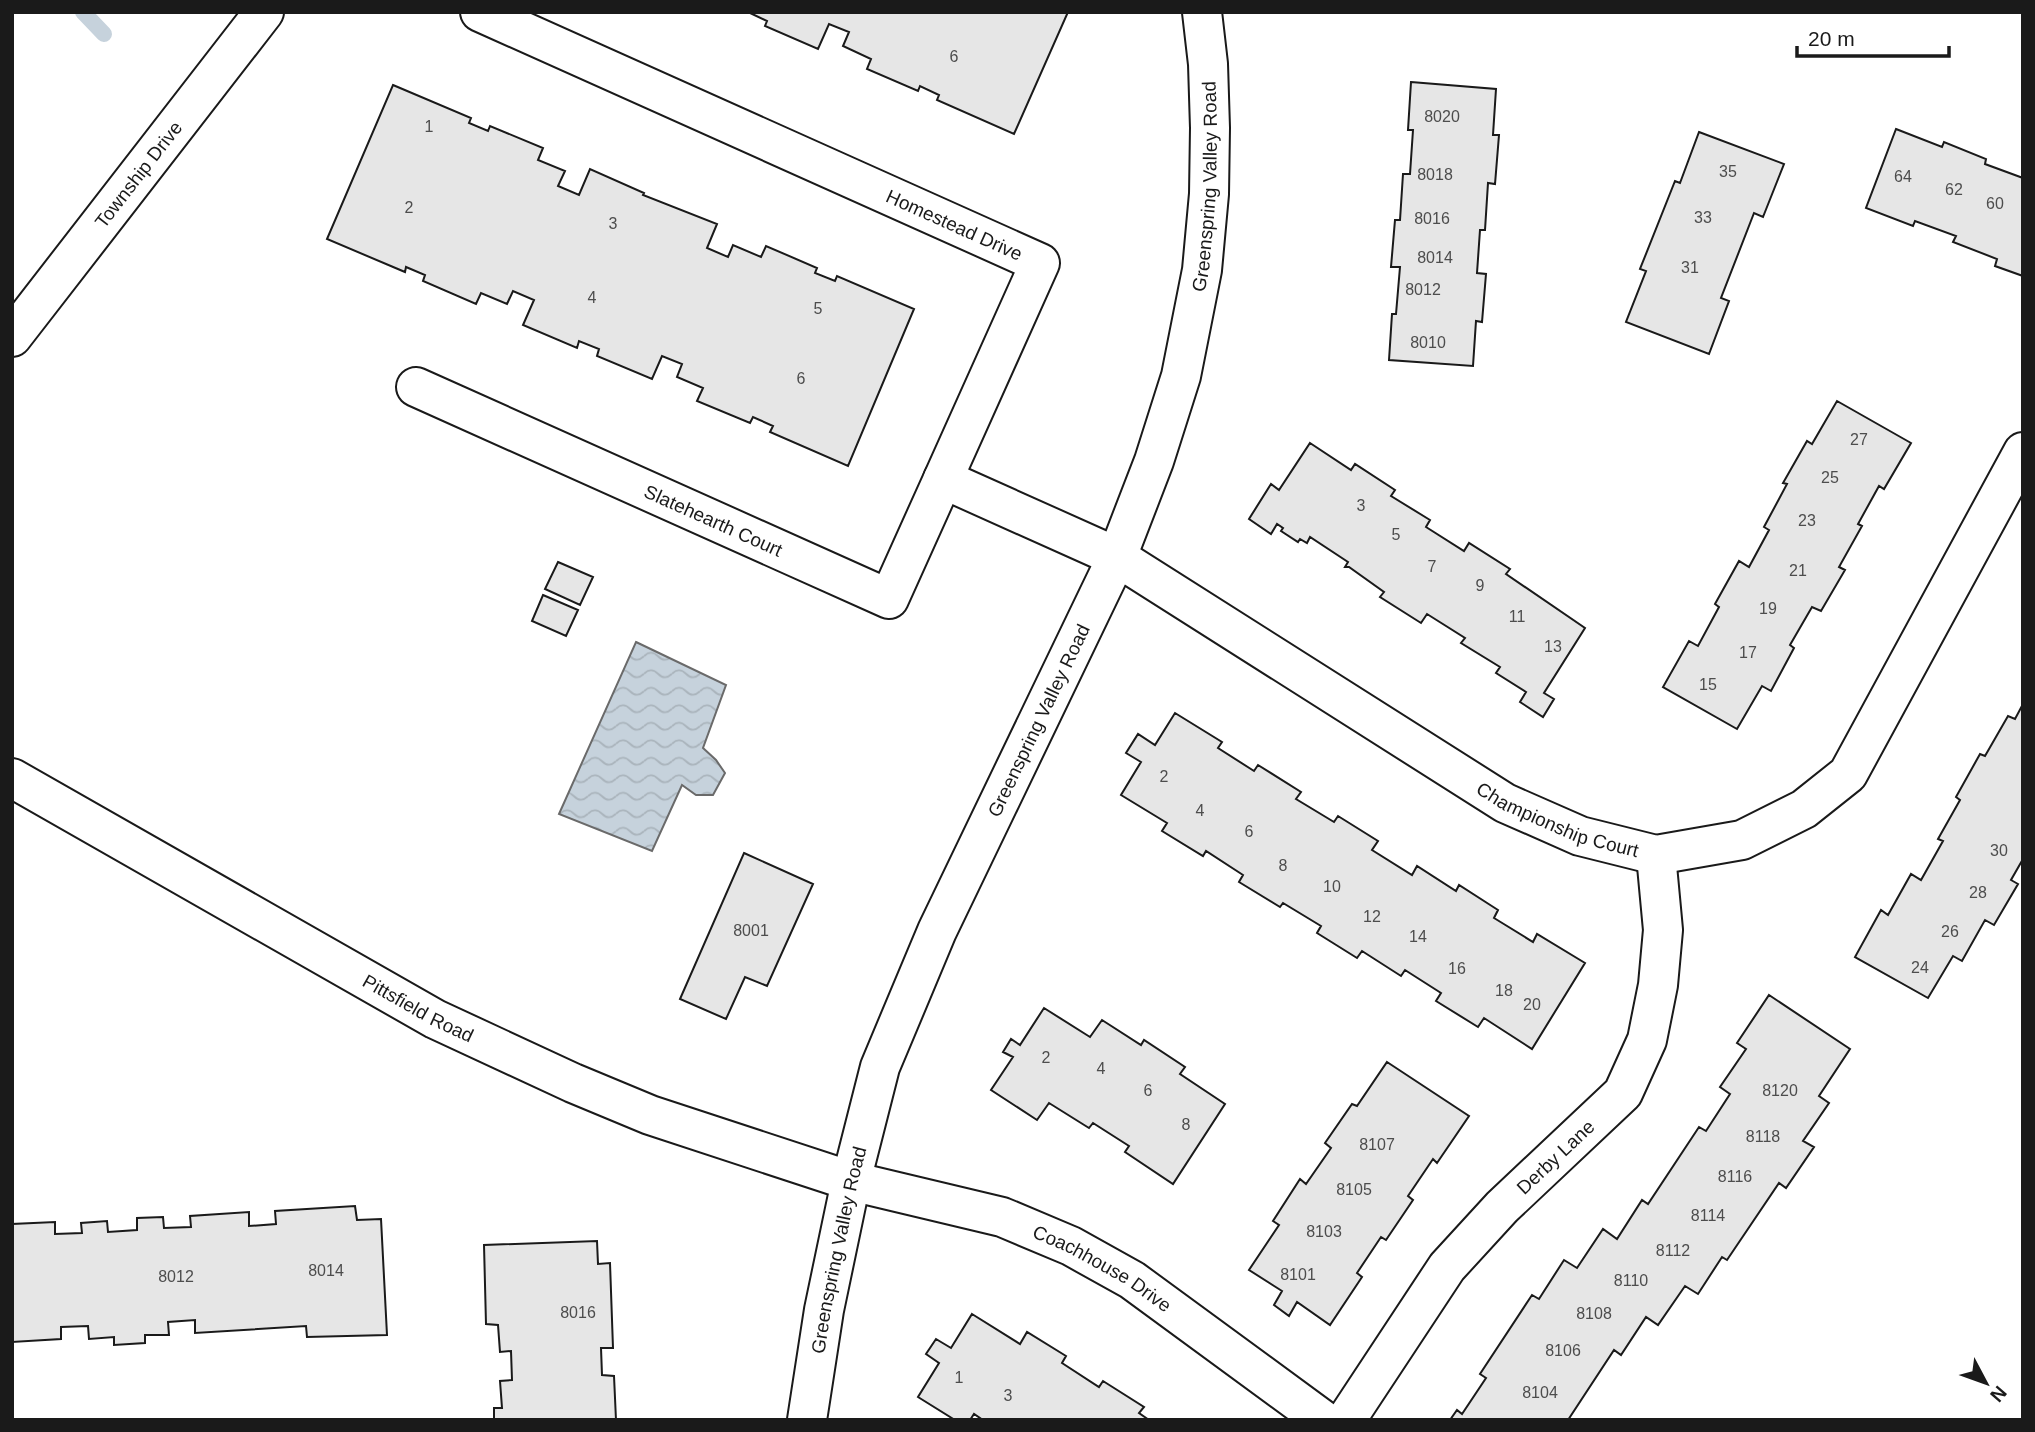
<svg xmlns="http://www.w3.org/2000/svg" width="2035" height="1432" viewBox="0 0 2035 1432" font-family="Arial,sans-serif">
  <defs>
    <pattern id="water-waves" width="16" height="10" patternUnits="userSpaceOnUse" patternTransform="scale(1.75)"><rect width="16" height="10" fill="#c6d2dc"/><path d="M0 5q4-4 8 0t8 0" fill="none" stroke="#aab4bc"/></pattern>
  </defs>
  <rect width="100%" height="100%" fill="#fff"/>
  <!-- water -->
  <path fill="url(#water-waves)" stroke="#6a6a6a" stroke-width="2" d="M 636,642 L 726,685 L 703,748 L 716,760 L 725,773 L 713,795 L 696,795 L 682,785 L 652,851 L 559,814 Z"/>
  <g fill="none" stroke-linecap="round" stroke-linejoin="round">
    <!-- stream -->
    <path stroke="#c6d2dc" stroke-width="16" d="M 83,12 L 104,34"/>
  </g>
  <!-- building -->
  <path fill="#e6e6e6" stroke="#1a1a1a" stroke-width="2" d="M 748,12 L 1068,12 L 1014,134 L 937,100 L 939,95 L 920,86 L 918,91 L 867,69 L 871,59 L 843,46 L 849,32 L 829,24 L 818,49 L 765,26 L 767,21 Z
    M 1411,82 L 1496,89 L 1493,135 L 1499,135 L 1495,184 L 1488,183 L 1485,230 L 1480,230 L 1477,273 L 1486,274 L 1482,322 L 1476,321 L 1473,366 L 1389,360 L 1392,314 L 1396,314 L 1400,267 L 1391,267 L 1395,220 L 1400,220 L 1403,174 L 1410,174 L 1413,130 L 1408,130 Z
    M 393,85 L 471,118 L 469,123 L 488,131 L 490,126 L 543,148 L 538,160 L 565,171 L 558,186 L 579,195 L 590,169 L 644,193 L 643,195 L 717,224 L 707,248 L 728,257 L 733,245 L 761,257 L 766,246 L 817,268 L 815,273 L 835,281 L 837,276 L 914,309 L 848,466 L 770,432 L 773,426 L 753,417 L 750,423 L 697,401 L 703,388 L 677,377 L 682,364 L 662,356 L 652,379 L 597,356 L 599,349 L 579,341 L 577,348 L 523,325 L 534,300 L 513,291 L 507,304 L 481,293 L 476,304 L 423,281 L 425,275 L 406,267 L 405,272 L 327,239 Z
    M 1896,129 L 1942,147 L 1944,142 L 1986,159 L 1985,164 L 2023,178 L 2023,276 L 1995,266 L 1997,259 L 1953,242 L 1956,236 L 1915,221 L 1913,226 L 1866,208 Z
    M 1699,132 L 1784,164 L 1763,217 L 1754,213 L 1721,298 L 1729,301 L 1709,354 L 1626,322 L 1646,271 L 1640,269 L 1675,181 L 1680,183 Z
    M 1837,401 L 1911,443 L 1884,489 L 1879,486 L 1858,524 L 1862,526 L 1839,567 L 1845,570 L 1821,611 L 1812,607 L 1790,645 L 1794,648 L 1771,691 L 1762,686 L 1737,729 L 1663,687 L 1689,641 L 1698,646 L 1719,607 L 1715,604 L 1739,561 L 1749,567 L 1769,530 L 1764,527 L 1787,484 L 1783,483 L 1807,441 L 1812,444 Z
    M 1310,443 L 1351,470 L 1355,464 L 1395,490 L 1391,496 L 1430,520 L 1426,527 L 1464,551 L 1469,543 L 1510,569 L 1506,574 L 1585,628 L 1544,693 L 1554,699 L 1543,717 L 1520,702 L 1526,692 L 1496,673 L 1500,667 L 1461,643 L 1465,638 L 1427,614 L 1421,623 L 1380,597 L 1384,592 L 1349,567 L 1345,567 L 1348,562 L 1310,537 L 1307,543 L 1300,539 L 1298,542 L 1281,531 L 1283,528 L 1277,524 L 1271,534 L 1249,519 L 1271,484 L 1279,490 Z
    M 558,562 L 593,577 L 580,605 L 545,589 Z
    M 543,595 L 578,610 L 566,636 L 532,621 Z
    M 2023,704 L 2023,859 L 2011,880 L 2018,884 L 1994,925 L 1985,920 L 1962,961 L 1953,956 L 1928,998 L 1855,957 L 1881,910 L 1888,915 L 1911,874 L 1921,880 L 1943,841 L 1938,839 L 1960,800 L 1956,797 L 1980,754 L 1985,756 L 2008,716 L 2015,719 Z
    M 1175,713 L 1222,742 L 1218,748 L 1254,771 L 1258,765 L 1301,792 L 1296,799 L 1334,822 L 1338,816 L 1378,841 L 1372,850 L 1412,875 L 1417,866 L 1456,891 L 1459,885 L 1498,910 L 1494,918 L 1533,942 L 1537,934 L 1585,963 L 1532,1049 L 1484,1018 L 1478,1027 L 1436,1001 L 1441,993 L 1405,970 L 1401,976 L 1362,951 L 1357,958 L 1317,933 L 1321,926 L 1283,903 L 1280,907 L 1239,882 L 1243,875 L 1206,851 L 1203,856 L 1162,831 L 1167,823 L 1121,795 L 1141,762 L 1126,753 L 1138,734 L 1155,745 Z
    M 744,853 L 813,884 L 767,986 L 745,977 L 726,1019 L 680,999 Z
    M 1769,995 L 1850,1049 L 1819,1096 L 1829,1103 L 1803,1141 L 1814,1147 L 1786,1188 L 1779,1183 L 1727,1260 L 1722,1257 L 1698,1294 L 1685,1286 L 1658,1325 L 1646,1317 L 1621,1355 L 1614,1350 L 1568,1420 L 1450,1420 L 1457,1410 L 1462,1414 L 1486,1378 L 1480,1374 L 1532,1295 L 1539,1299 L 1564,1260 L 1577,1268 L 1603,1229 L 1617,1239 L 1642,1200 L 1648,1204 L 1699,1127 L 1706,1131 L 1730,1094 L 1720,1087 L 1746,1049 L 1737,1043 Z
    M 1044,1008 L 1090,1037 L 1102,1020 L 1141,1045 L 1144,1040 L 1185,1067 L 1180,1074 L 1225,1104 L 1173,1184 L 1125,1152 L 1129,1146 L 1093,1123 L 1089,1128 L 1049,1103 L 1037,1120 L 991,1090 L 1013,1057 L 1003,1052 L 1011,1039 L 1020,1045 Z
    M 1387,1062 L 1469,1116 L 1437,1163 L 1433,1159 L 1408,1196 L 1413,1200 L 1386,1240 L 1381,1237 L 1357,1273 L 1362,1277 L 1330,1325 L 1297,1302 L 1289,1316 L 1274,1305 L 1282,1291 L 1249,1270 L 1279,1225 L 1273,1221 L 1300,1179 L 1306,1184 L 1331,1148 L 1325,1143 L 1352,1104 L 1357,1106 Z
    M 355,1206 L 357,1220 L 381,1219 L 387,1335 L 307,1337 L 306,1326 L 195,1333 L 195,1320 L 168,1322 L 169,1335 L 145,1335 L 145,1343 L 114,1345 L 114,1337 L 89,1339 L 88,1326 L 61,1327 L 61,1339 L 12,1342 L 12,1224 L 55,1222 L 55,1234 L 82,1233 L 81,1223 L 107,1221 L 108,1232 L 137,1230 L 137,1218 L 163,1217 L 164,1228 L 191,1227 L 190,1216 L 249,1212 L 249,1226 L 276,1224 L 275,1211 Z
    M 597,1241 L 598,1264 L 610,1263 L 613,1348 L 601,1348 L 602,1375 L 614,1376 L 616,1420 L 494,1420 L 494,1408 L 502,1408 L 500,1381 L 512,1380 L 511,1351 L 500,1352 L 498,1325 L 486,1324 L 484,1245 Z
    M 972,1314 L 1020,1344 L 1027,1332 L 1066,1356 L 1062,1363 L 1099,1387 L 1103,1381 L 1144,1407 L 1139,1413 L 1149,1420 L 983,1420 L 974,1414 L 970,1420 L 955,1420 L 918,1397 L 939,1363 L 926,1354 L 936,1339 L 951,1348 Z"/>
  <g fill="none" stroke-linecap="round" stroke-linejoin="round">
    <!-- minor casing -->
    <g stroke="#1a1a1a" stroke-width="42">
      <g id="minor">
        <path id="s1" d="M 480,12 L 1040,263 L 943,479 L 1117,557 L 1505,803 L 1580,836 L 1656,855 L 1742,840 L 1804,809 L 1848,774 L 2023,452"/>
        <path id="s2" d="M 12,337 L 264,12"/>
        <path id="s3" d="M 416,387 L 889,599 L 943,479"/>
        <path id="s4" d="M 12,778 L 435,1019 L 573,1083 L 650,1115 L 851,1181 L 1002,1217 L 1071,1246 L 1132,1280 L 1323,1420"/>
        <path id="s5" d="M 807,1420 L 824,1310 L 851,1181 L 880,1067 L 937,931 L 1117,557 L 1154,461 L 1181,376 L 1202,270 L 1209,194 L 1210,128 L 1208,64 L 1202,12"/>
        <path id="s6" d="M 1346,1420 L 1447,1267 L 1502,1207 L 1623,1093 L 1647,1040 L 1658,985 L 1663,930 L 1656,855"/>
      </g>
    </g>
    <!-- minor -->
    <use href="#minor" stroke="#fff" stroke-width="38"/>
  </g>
  <g text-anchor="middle" stroke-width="5" stroke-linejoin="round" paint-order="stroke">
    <!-- number labels -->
    <g font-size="16" fill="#4d4d4d">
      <text x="954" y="62">6</text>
      <text x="1442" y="122">8020</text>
      <text x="429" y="132">1</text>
      <text x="1728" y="177">35</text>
      <text x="1435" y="180">8018</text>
      <text x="1903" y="182">64</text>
      <text x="1954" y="195">62</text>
      <text x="1995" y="209">60</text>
      <text x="409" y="213">2</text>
      <text x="1703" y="223">33</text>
      <text x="1432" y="224">8016</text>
      <text x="613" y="229">3</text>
      <text x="1435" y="263">8014</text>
      <text x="1690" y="273">31</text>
      <text x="1423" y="295">8012</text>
      <text x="592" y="303">4</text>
      <text x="818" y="314">5</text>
      <text x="1428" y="348">8010</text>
      <text x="801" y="384">6</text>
      <text x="1859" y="445">27</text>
      <text x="1830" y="483">25</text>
      <text x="1361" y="511">3</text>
      <text x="1807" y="526">23</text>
      <text x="1396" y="540">5</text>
      <text x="1432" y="572">7</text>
      <text x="1798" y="576">21</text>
      <text x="1480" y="591">9</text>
      <text x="1768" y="614">19</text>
      <text x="1517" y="622">11</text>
      <text x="1553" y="652">13</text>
      <text x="1748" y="658">17</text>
      <text x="1708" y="690">15</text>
      <text x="1164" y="782">2</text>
      <text x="1200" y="816">4</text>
      <text x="1249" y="837">6</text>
      <text x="1999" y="856">30</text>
      <text x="1283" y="871">8</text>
      <text x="1332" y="892">10</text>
      <text x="1978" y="898">28</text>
      <text x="1372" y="922">12</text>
      <text x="751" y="936">8001</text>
      <text x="1950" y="937">26</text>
      <text x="1418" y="942">14</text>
      <text x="1920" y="973">24</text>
      <text x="1457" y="974">16</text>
      <text x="1504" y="996">18</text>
      <text x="1532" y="1010">20</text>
      <text x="1046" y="1063">2</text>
      <text x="1101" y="1074">4</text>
      <text x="1148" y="1096">6</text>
      <text x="1780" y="1096">8120</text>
      <text x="1186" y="1130">8</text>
      <text x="1763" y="1142">8118</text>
      <text x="1377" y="1150">8107</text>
      <text x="1735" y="1182">8116</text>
      <text x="1354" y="1195">8105</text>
      <text x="1708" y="1221">8114</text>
      <text x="1324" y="1237">8103</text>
      <text x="1673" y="1256">8112</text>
      <text x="326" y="1276">8014</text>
      <text x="1298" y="1280">8101</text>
      <text x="176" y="1282">8012</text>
      <text x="1631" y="1286">8110</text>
      <text x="578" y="1318">8016</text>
      <text x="1594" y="1319">8108</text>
      <text x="1563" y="1356">8106</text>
      <text x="959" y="1383">1</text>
      <text x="1540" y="1398">8104</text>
      <text x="1008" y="1401">3</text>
    </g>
    <!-- street labels -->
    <g font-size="19" fill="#1a1a1a" stroke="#fff">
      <text dy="7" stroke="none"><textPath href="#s2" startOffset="206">Township Drive</textPath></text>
      <text dy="7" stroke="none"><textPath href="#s5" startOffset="1307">Greenspring Valley Road</textPath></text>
      <text dy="7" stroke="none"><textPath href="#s1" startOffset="520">Homestead Drive</textPath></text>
      <text dy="7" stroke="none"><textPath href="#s3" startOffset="326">Slatehearth Court</textPath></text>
      <text dy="7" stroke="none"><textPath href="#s5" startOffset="742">Greenspring Valley Road</textPath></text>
      <text dy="7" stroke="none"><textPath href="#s1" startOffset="1556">Championship Court</textPath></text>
      <text dy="7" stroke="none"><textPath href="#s4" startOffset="467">Pittsfield Road</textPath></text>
      <text dy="7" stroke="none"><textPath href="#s6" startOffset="338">Derby Lane</textPath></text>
      <text dy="7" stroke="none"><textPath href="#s5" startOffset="173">Greenspring Valley Road</textPath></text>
      <text dy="7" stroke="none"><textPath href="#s4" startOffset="1202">Coachhouse Drive</textPath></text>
    </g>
  </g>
  <!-- border -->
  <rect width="2035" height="1432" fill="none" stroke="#1a1a1a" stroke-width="28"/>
  <!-- north arrow -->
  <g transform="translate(1986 1383) rotate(131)" stroke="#ffffff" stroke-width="5" paint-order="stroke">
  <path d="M0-5L12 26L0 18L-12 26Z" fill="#1a1a1a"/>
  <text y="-10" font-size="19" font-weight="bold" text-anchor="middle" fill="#1a1a1a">N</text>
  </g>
  <!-- scale -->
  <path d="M1797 46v10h152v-10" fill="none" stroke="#1a1a1a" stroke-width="3.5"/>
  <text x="1808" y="46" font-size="21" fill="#1a1a1a" stroke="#ffffff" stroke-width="5" paint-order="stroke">20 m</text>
</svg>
